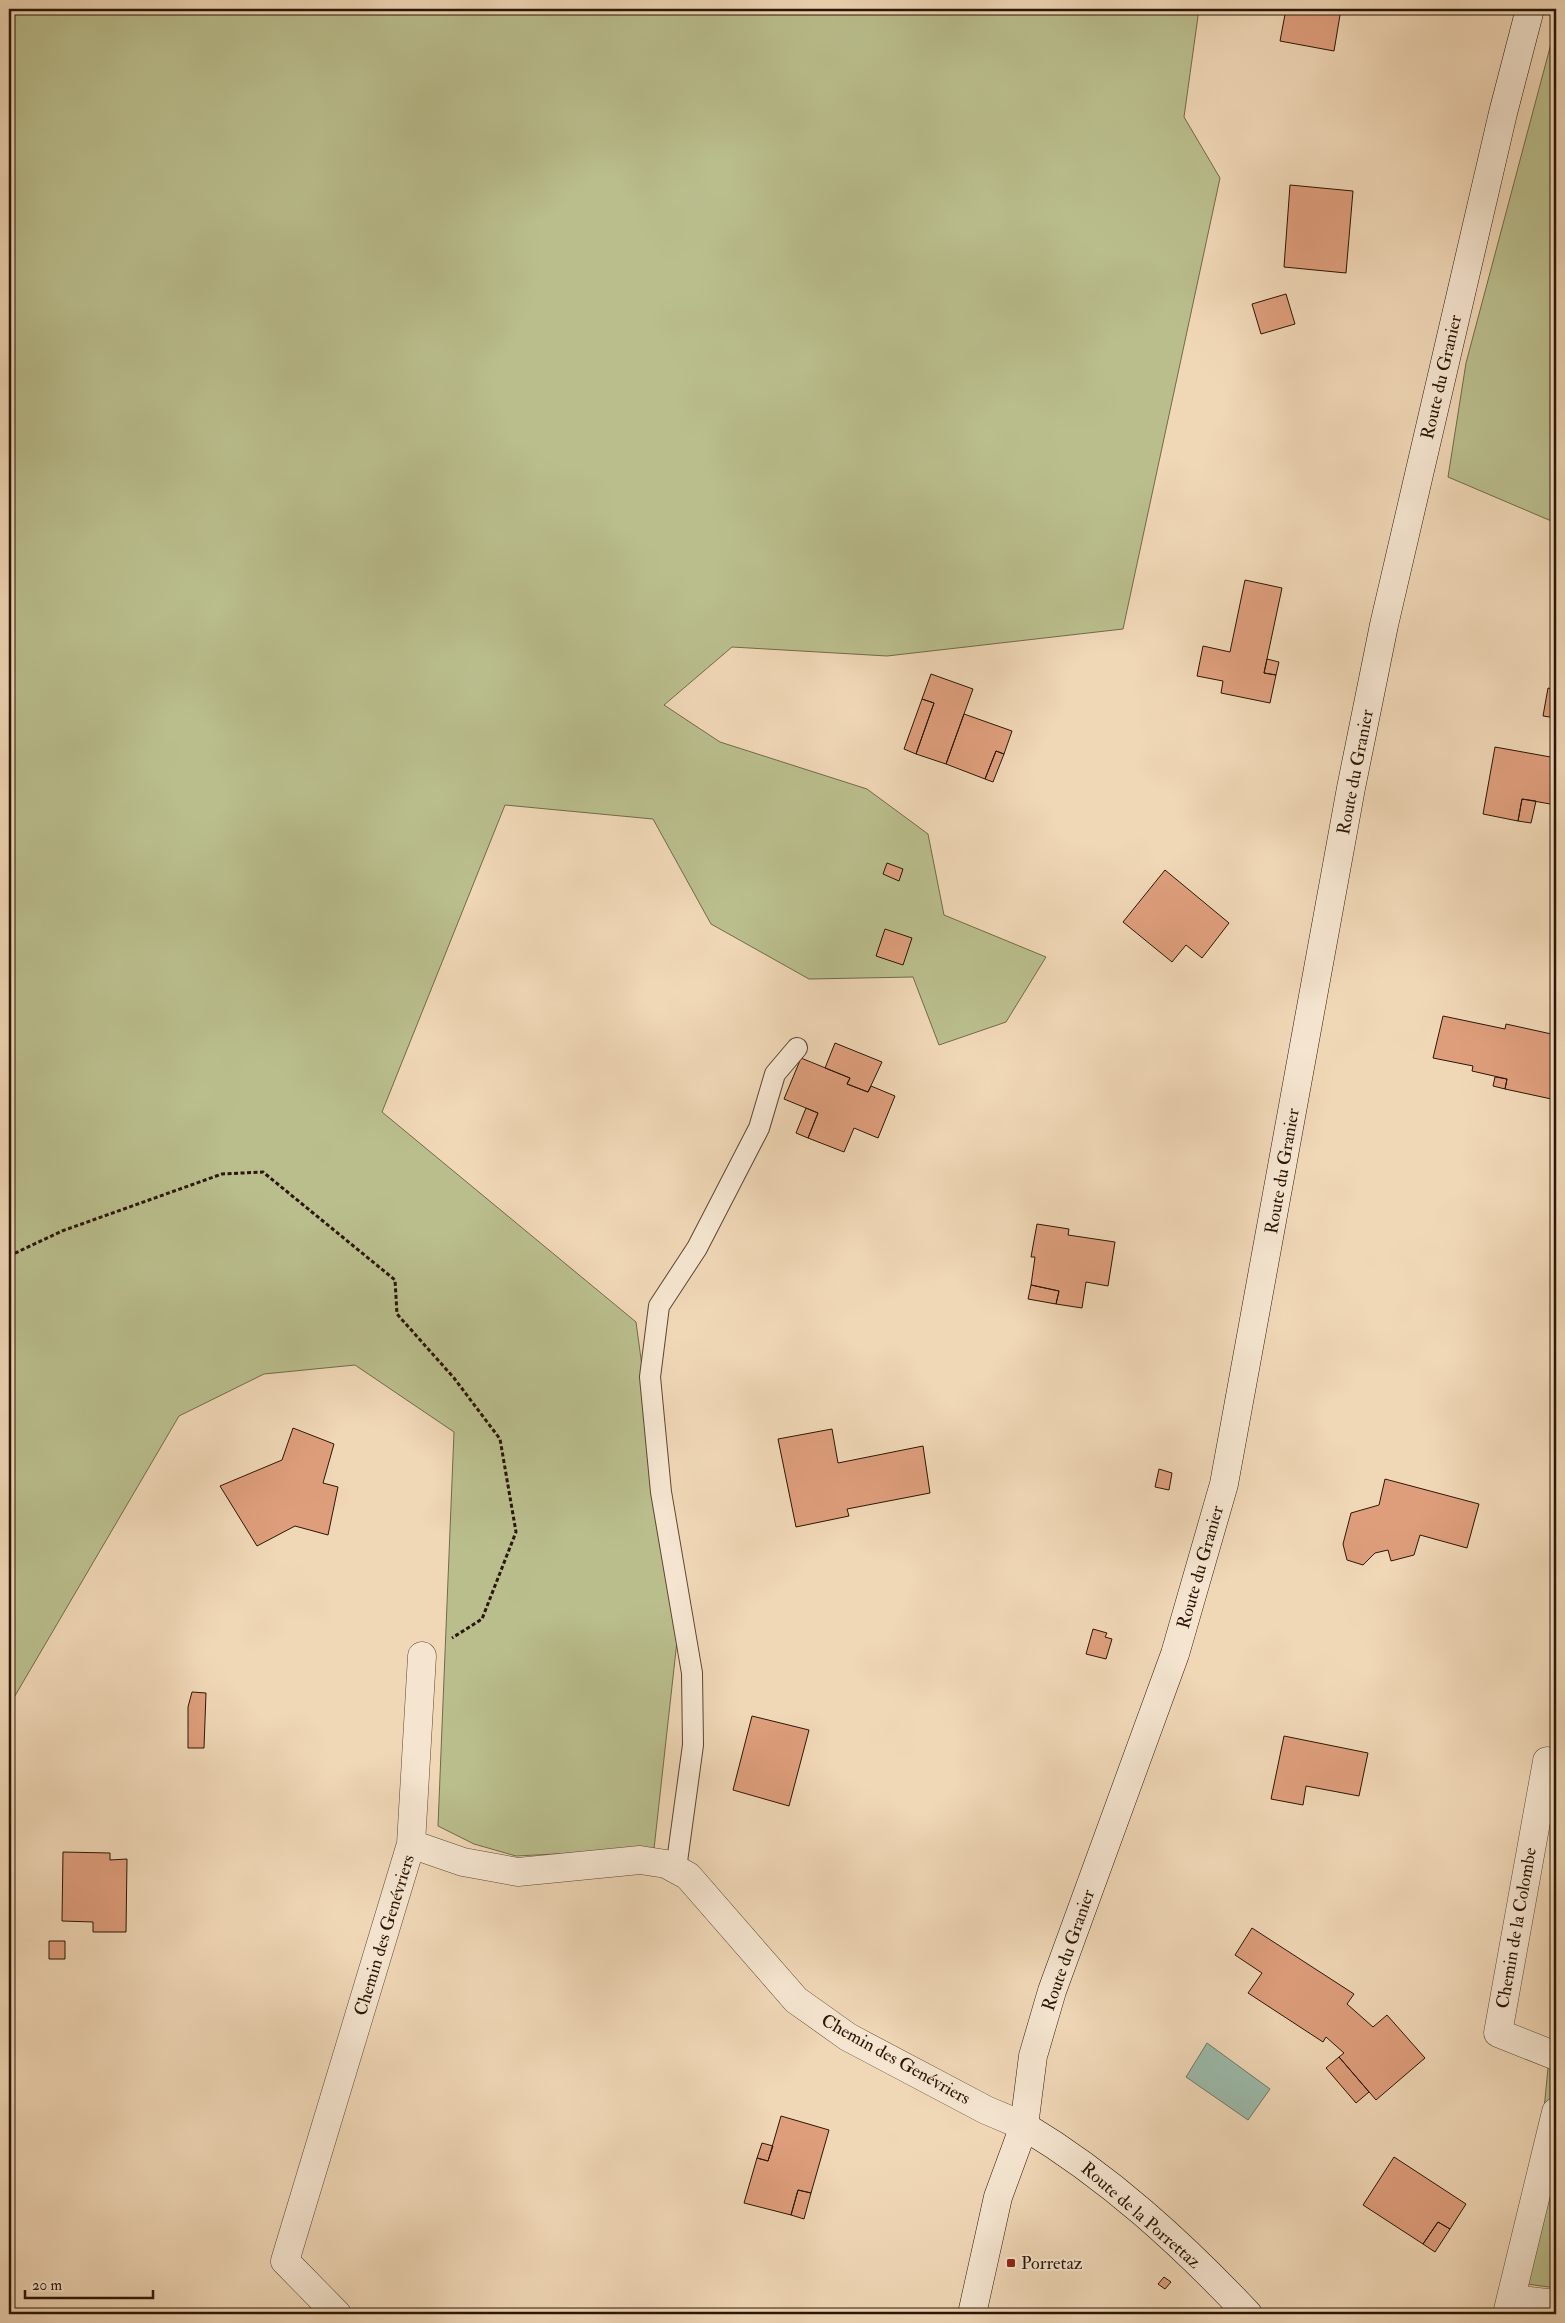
<svg xmlns="http://www.w3.org/2000/svg" width="1565" height="2323" viewBox="0 0 1565 2323" font-family="'IM FELL Double Pica',serif">
  <rect width="100%" height="100%" fill="#f0d7b6"/>
  <filter id="stains"><feTurbulence type="fractalNoise" baseFrequency=".004" numOctaves="4"/><feColorMatrix values="0 0 0 0 .2 0 0 0 0 .09 0 0 0 0 .02 0 0 0 .5 -.17"/></filter>
  <radialGradient id="worn" r=".72"><stop offset=".6" stop-color="#630" stop-opacity="0"/><stop offset="1" stop-color="#630" stop-opacity=".3"/></radialGradient>
  <!-- green -->
  <path fill="#babe8d" stroke="#726a49" d="M 9,9 L 1199,9 L 1184,117 L 1220,178 L 1123,629 L 887,656 L 732,647 L 664,705 L 720,742 L 867,789 L 928,834 L 944,915 L 1046,957 L 1006,1022 L 939,1045 L 913,977 L 809,979 L 711,924 L 653,819 L 505,805 L 382,1112 L 636,1322 L 678,1632 L 654,1849 L 516,1856 L 474,1844 L 438,1826 L 454,1432 L 355,1365 L 264,1374 L 179,1416 L 9,1706 Z
    M 1556,25 L 1556,523 L 1448,477 L 1466,363 Z
    M 1556,1986 L 1556,2288 L 1527,2284 Z"/>
  <!-- water -->
  <path fill="#9bbaaa" stroke="#6e7868" d="M 1207,2043 L 1270,2089 L 1248,2120 L 1186,2077 Z"/>
  <!-- building -->
  <path fill="#de9e7c" stroke="#2b1605" d="M 1286,9 L 1341,9 L 1334,51 L 1280,41 Z
    M 1290,185 L 1353,191 L 1346,273 L 1284,267 Z
    M 1286,294 L 1295,324 L 1261,334 L 1252,304 Z
    M 1245,580 L 1282,588 L 1264,673 L 1276,675 L 1270,703 L 1221,693 L 1223,681 L 1197,676 L 1203,646 L 1230,652 Z
    M 1267,659 L 1279,662 L 1276,675 L 1264,673 Z
    M 931,674 L 973,689 L 946,764 L 916,754 L 934,703 L 922,699 Z
    M 1548,688 L 1556,690 L 1556,718 L 1543,716 Z
    M 922,699 L 934,703 L 916,754 L 904,749 Z
    M 964,714 L 1012,731 L 1004,754 L 996,751 L 985,779 L 946,764 Z
    M 1495,747 L 1556,758 L 1556,805 L 1522,799 L 1518,821 L 1483,814 Z
    M 996,751 L 1004,754 L 993,782 L 985,779 Z
    M 1522,799 L 1536,801 L 1531,823 L 1518,821 Z
    M 887,863 L 903,869 L 899,881 L 883,874 Z
    M 1165,870 L 1229,923 L 1202,958 L 1186,945 L 1172,962 L 1123,922 Z
    M 885,929 L 912,938 L 903,965 L 876,956 Z
    M 1443,1016 L 1505,1029 L 1506,1024 L 1556,1035 L 1556,1100 L 1505,1089 L 1507,1079 L 1472,1071 L 1473,1066 L 1433,1058 Z
    M 835,1043 L 882,1062 L 868,1092 L 847,1084 L 850,1078 L 825,1068 Z
    M 801,1058 L 850,1078 L 847,1084 L 868,1092 L 871,1086 L 895,1096 L 878,1138 L 854,1128 L 844,1152 L 808,1138 L 818,1113 L 784,1099 Z
    M 1495,1077 L 1507,1079 L 1505,1089 L 1493,1086 Z
    M 806,1108 L 818,1113 L 808,1138 L 796,1133 Z
    M 1037,1224 L 1069,1229 L 1068,1235 L 1115,1242 L 1108,1286 L 1086,1282 L 1082,1308 L 1056,1304 L 1059,1291 L 1031,1285 L 1035,1257 L 1031,1257 Z
    M 1031,1285 L 1059,1291 L 1056,1304 L 1028,1299 Z
    M 293,1428 L 334,1444 L 323,1483 L 338,1487 L 328,1535 L 295,1526 L 257,1546 L 220,1486 L 282,1460 Z
    M 832,1429 L 838,1463 L 923,1446 L 930,1493 L 847,1509 L 849,1516 L 796,1527 L 778,1439 Z
    M 1159,1469 L 1172,1473 L 1169,1490 L 1155,1487 Z
    M 1385,1479 L 1479,1504 L 1467,1548 L 1420,1535 L 1414,1555 L 1391,1561 L 1388,1550 L 1375,1553 L 1363,1565 L 1347,1560 L 1343,1544 L 1351,1513 L 1379,1505 Z
    M 1093,1629 L 1107,1633 L 1105,1637 L 1112,1639 L 1106,1659 L 1086,1654 Z
    M 192,1692 L 206,1693 L 204,1748 L 188,1748 L 188,1707 Z
    M 752,1716 L 809,1730 L 789,1806 L 733,1790 Z
    M 1284,1736 L 1368,1753 L 1359,1796 L 1306,1786 L 1303,1805 L 1271,1799 Z
    M 63,1852 L 110,1853 L 110,1860 L 127,1859 L 126,1932 L 93,1932 L 93,1922 L 62,1921 Z
    M 1252,1928 L 1354,1994 L 1347,2004 L 1373,2027 L 1387,2015 L 1425,2058 L 1376,2100 L 1339,2057 L 1344,2053 L 1326,2037 L 1323,2042 L 1248,1993 L 1262,1973 L 1235,1955 Z
    M 49,1941 L 65,1941 L 65,1959 L 49,1959 Z
    M 1339,2057 L 1369,2092 L 1356,2103 L 1326,2068 Z
    M 781,2116 L 829,2130 L 811,2193 L 798,2190 L 791,2215 L 744,2203 L 757,2158 L 768,2161 Z
    M 762,2143 L 773,2146 L 768,2161 L 757,2158 Z
    M 1394,2157 L 1466,2204 L 1450,2229 L 1438,2222 L 1423,2244 L 1363,2205 Z
    M 798,2190 L 811,2193 L 804,2219 L 791,2215 Z
    M 1438,2222 L 1450,2229 L 1435,2252 L 1423,2244 Z
    M 1164,2277 L 1171,2282 L 1165,2289 L 1158,2284 Z"/>
  <g fill="none" stroke-linecap="round" stroke-linejoin="round">
    <!-- lane casing -->
    <g stroke="#5c4631" stroke-width="22">
      <path id="lane" d="M 676,1869 L 693,1745 L 692,1673 L 661,1492 L 650,1377 L 659,1306 L 697,1248 L 759,1128 L 775,1074 L 797,1048"/>
    </g>
    <!-- street casing -->
    <g stroke="#5c4631" stroke-width="29">
      <path id="street" d="M 1547,1761 L 1498,2033 L 1556,2056
        M 411,1844 L 463,1862 L 518,1872 L 640,1860 L 666,1864 L 688,1876 L 796,2000 L 848,2037 L 986,2110 L 1024,2126
        M 1511,2299 L 1556,2304
        M 337,2314 L 285,2261 L 411,1844 L 422,1656
        M 1507,2314 L 1556,2112"/>
    </g>
    <!-- secondary casing -->
    <g stroke="#2b1605" stroke-width="29">
      <path id="secondary" d="M 1024,2126 C 1109,2177 1181,2243 1248,2314
        M 972,2314 L 998,2197 L 1024,2126 L 1033,2056 L 1052,1991 L 1175,1654 L 1224,1484 L 1351,788 L 1384,625 L 1503,113 L 1530,9"/>
    </g>
    <!-- path -->
    <path stroke="#2b1605" stroke-width="3" stroke-dasharray="4 2.5" stroke-linecap="butt" d="M 9,1256 L 62,1231 L 222,1174 L 263,1172 L 395,1280 L 397,1314 L 454,1378 L 500,1439 L 516,1532 L 482,1619 L 452,1638"/>
    <!-- lane -->
    <use href="#lane" stroke="#f5e5d0" stroke-width="20"/>
    <!-- street -->
    <use href="#street" stroke="#f5e5d0" stroke-width="28"/>
    <!-- secondary -->
    <use href="#secondary" stroke="#f5e5d0" stroke-width="28"/>
  </g>
  <!-- markers -->
  <rect fill="#8f2418" stroke="#f5e5d0" stroke-width="2" x="1006" y="2258" width="10" height="10" rx="2.5"/>
  <g text-anchor="middle" stroke-width="4" stroke-linejoin="round" paint-order="stroke">
    <!-- street labels -->
    <g font-size="18" fill="#2b1605" stroke="#f5e5d0">
      <text transform="translate(1441 377) rotate(-77)" y="6">Route du Granier</text>
      <text transform="translate(1355 772) rotate(-79)" y="6">Route du Granier</text>
      <text transform="translate(1282 1171) rotate(-80)" y="6">Route du Granier</text>
      <text transform="translate(1200 1567) rotate(-74)" y="6">Route du Granier</text>
      <text transform="translate(1516 1928) rotate(-80)" y="6">Chemin de la Colombe</text>
      <text transform="translate(384 1935) rotate(-73)" y="6">Chemin des Genévriers</text>
      <text transform="translate(1068 1950) rotate(-71)" y="6">Route du Granier</text>
      <text transform="translate(896 2059) rotate(29)" y="6">Chemin des Genévriers</text>
      <text transform="translate(1141 2215) rotate(41)" y="6">Route de la Porrettaz</text>
    </g>
    <!-- poi labels -->
    <g font-size="18" fill="#2b1605" stroke="#f5e5d0" text-anchor="start">
      <text x="1021" y="2269">Porretaz</text>
    </g>
  </g>
  <!-- margin -->
  <rect width="1565" height="2323" fill="none" stroke="#f0d7b6" stroke-width="30"/>
  <rect x="10" y="10" width="1545" height="2303" fill="none" stroke="#2b1605" stroke-width="2.5"/>
  <rect x="15" y="15" width="1535" height="2293" fill="none" stroke="#2b1605"/>
  <!-- scale -->
  <path d="M25 2290v8h128v-8" fill="none" stroke="#2b1605" stroke-width="2.5"/>
  <text x="32" y="2290" font-size="15" fill="#2b1605" stroke="#f5e5d0" stroke-width="4" paint-order="stroke">20 m</text>
  <rect width="100%" height="100%" filter="url(#stains)"/>
  <rect width="100%" height="100%" fill="url(#worn)"/>
</svg>
